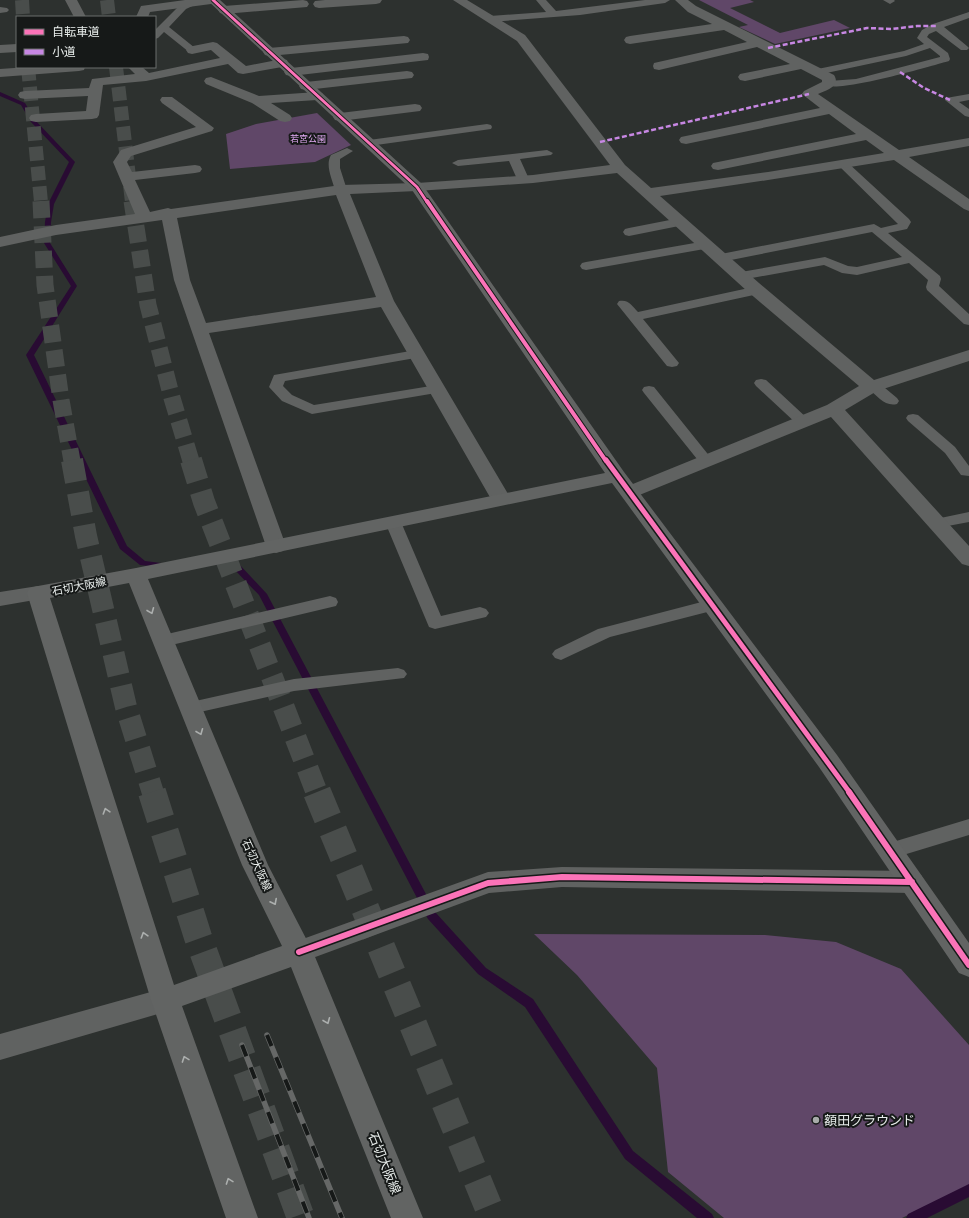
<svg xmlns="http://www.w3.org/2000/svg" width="969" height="1218" viewBox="0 0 969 1218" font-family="'Space Grotesk','Noto Sans JP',sans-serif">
  <rect width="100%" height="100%" fill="#2d312f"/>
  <!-- green -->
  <path fill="#604768" d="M 699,0 L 750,0 L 754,2 L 730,8 L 780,33 L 834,20 L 850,28 L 775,44 L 739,27 L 748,25 Z
    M 317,113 L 351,145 L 315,162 L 230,169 L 226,134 L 256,124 Z
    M 534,934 L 765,935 L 836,942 L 901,969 L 969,1045 L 969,1185 L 902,1218 L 724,1218 L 668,1172 L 657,1068 L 577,975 Z"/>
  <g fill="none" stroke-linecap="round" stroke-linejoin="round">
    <!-- stream -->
    <path fill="#290b33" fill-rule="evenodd" d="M 0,92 L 25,103 L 35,120 L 75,162 L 54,204 L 51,222 L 50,243 L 77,286 L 34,355 L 127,546 L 145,561 L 169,564 L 170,566 L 169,568 L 140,565 L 120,549 L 26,355 L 71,286 L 44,243 L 45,222 L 48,204 L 69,162 L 31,122 L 21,105 L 0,96 Z
      M 213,559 L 238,563 L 267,594 L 436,913 L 486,968 L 533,999 L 633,1151 L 712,1214 L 714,1218 L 697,1218 L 625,1159 L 525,1007 L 478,974 L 428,919 L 259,595 L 232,567 L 210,564 L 209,562 L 210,560 Z
      M 969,1184 L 969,1197 L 927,1218 L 906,1218 L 908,1214 Z"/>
    <!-- highway-tunnel-far3 -->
    <path stroke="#494d4b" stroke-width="14" stroke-dasharray="14 6" stroke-linecap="butt" d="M 22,0 L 23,17
      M 107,0 L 109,17
      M 28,67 L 41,202
      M 116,67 L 132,202"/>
    <!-- highway-tunnel-far2 -->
    <path stroke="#494d4b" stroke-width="17" stroke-dasharray="17 8" stroke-linecap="butt" d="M 41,201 L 45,285 L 61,400 L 72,461
      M 132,201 L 148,305 L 172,398 L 191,461"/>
    <!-- highway-tunnel-far1 -->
    <path stroke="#494d4b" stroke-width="22" stroke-dasharray="22 11" stroke-linecap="butt" d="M 72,460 L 86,536 L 126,707 L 153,793
      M 191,460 L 204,502 L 317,793"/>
    <!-- highway-tunnel -->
    <path stroke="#494d4b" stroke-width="28" stroke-dasharray="28 14" stroke-linecap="butt" d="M 152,792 L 198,937 L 301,1218
      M 317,792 L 493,1218"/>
    <!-- lane -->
    <path fill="#606261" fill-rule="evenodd" d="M 193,0 L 199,0 L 201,2 L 186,9 L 169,27 L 195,48 L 197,50 L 195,52 L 189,52 L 164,32 L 158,38 L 155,39 L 155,30 L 180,5 Z
      M 536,0 L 546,0 L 556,11 L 645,0 L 670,0 L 665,3 L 580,15 L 490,22 L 485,19 L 490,16 L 546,12 Z
      M 883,0 L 894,0 L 895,1 L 890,4 Z
      M 0,7 L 7,8 L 9,10 L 7,12 L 0,13 Z
      M 969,12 L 969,18 L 944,27 L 967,46 L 969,48 L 967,50 L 961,50 L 936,31 L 929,34 L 927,37 L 948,53 L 950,59 L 949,61 C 931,66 833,95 824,84 L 829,81 L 856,79 L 940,57 L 940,56 L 930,48 L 906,56 L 817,75 L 812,72 L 813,70 L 904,51 L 924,44 L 917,38 L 922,30 L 933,24 Z
      M 969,94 L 969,100 L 959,102 L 969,109 L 969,117 L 965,116 L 945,100 L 946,98 Z
      M 487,124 L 491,125 L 492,127 L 491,129 L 369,146 L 364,143 L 369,140 Z
      M 347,148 L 353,151 L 340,159 L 340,168 L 347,190 L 345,192 L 337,192 L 335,190 C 332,179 325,165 331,155 Z
      M 547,150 L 553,153 L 551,155 L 520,159 L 529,179 L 527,181 L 519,181 L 517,179 L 509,161 L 458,166 L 452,163 L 458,160 Z
      M 843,161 L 847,162 L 909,219 L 911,222 L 907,229 L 888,233 L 940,276 L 941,279 L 939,286 L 969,314 L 969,325 L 964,324 L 927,290 L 926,287 L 928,280 L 909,263 L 857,275 L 842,273 L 824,265 L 741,280 L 737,279 L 735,276 L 737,273 L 741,272 L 825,257 L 848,266 L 857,267 L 902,257 L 872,232 L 721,262 L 717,261 L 715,258 L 717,255 L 721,254 L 874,224 L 881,228 L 898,224 L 839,166 L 837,164 L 839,162 Z
      M 680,218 L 684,219 L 686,222 L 684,225 L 629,236 L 625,235 L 623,232 L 625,229 L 629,228 Z
      M 706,241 L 710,242 L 712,245 L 710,248 L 586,270 L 582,269 L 580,266 L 582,263 L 586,262 Z
      M 758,286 L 763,287 L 764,290 L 763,293 L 643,319 L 679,363 L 677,366 L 672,367 L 667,366 L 617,304 L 619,301 C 629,299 632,306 638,312 Z
      M 416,350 L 421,351 L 423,354 L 421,357 L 285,381 L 283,386 L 292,395 L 314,405 L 437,385 L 442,386 L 444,389 L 442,392 L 312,414 L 282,401 L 269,387 L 274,375 Z
      M 761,379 L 766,380 L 808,419 L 810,422 L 808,425 L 803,426 L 798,425 L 756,386 L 754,383 L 756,380 Z
      M 874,382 L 879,383 L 897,398 L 899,401 L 897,404 C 885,407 877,396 869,389 L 867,386 L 869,383 Z
      M 649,386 L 654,387 L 711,458 L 714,461 L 711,464 L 706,466 L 701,464 L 644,393 L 642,390 L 644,387 Z
      M 913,414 L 918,415 L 955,447 L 969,466 L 969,476 L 961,475 L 945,453 L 908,421 L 906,418 L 908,415 Z
      M 969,512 L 969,522 L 937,528 L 931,526 L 929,523 L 931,520 Z
      M 393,517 L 399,519 L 401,522 L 441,616 L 480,607 L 486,609 L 489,613 L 486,617 L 435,629 L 429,627 L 385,522 L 387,519 Z
      M 330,596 L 336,598 L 338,602 L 336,606 L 163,647 L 157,645 L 154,641 L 157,637 L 163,635 Z
      M 713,599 L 719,601 L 721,605 L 719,609 L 610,637 L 561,660 L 555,658 L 552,654 L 555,650 L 598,629 Z
      M 398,668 L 404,670 L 407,674 L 404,678 L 294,691 L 191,714 L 185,713 L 182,708 L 185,703 L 191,702 L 294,679 Z
      M 969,819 L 969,835 L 890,859 L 883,857 L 880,851 L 883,845 Z"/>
    <!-- street -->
    <path fill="#606261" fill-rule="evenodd" d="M 65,0 L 77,0 L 86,17 L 74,17 Z
      M 185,0 L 217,0 L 215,3 L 211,4 L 150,12 L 148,17 L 136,17 L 141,6 Z
      M 303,0 L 307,1 L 309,4 L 307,7 L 224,14 L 220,13 L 218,10 L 220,7 L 224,6 Z
      M 325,0 L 382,0 L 380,3 L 376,4 L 319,8 L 315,7 L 313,4 L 315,1 Z
      M 453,0 L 467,0 L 525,35 L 625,165 L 651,188 L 768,172 L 884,153 L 866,140 L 718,170 L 713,169 L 711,166 L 713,163 L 718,162 L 856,134 L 829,114 L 686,144 L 681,143 L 679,140 L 681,137 L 820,108 L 802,94 L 804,91 L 822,82 L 822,80 L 801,69 L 745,81 L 740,80 L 738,77 L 740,74 L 790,64 L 757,47 L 659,70 L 654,69 L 653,66 L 654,63 L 747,42 L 724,30 L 630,44 L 626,43 L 624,40 L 626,37 L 630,36 L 712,24 L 688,12 L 675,0 L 688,0 L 696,6 L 834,75 C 841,86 827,90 818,94 L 899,150 L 969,138 L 969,146 L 909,157 L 969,199 L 969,211 L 964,209 L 894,160 L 768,180 L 660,196 L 759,283 L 874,380 L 969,350 L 969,361 L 877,391 L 845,410 L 969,546 L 969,566 L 962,564 L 831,417 L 637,496 L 630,498 L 623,496 L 620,492 L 623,488 L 827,405 L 859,386 L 747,291 L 617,173 L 533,183 L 417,191 L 350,194 L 394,301 L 511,499 L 508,503 L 501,505 L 494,503 L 491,499 L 381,307 L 209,333 L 286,546 L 283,551 L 276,553 L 269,551 L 266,546 L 174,280 L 162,220 L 56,235 L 0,247 L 0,237 L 56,225 L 135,214 L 113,162 L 121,150 L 196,127 L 162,103 L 160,100 L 162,97 L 172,97 L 214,128 L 212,131 L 131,156 L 127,162 L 132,172 L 195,165 L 200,166 L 202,169 L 200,172 L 195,173 L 135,180 L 150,212 L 168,208 L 171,209 L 341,185 L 417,183 L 533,175 L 610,165 L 517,41 ZM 336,195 L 376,297 L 206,323 L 190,280 L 177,218 Z
      M 404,36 L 408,37 L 410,40 L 408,43 L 269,56 L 265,55 L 263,52 L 265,49 L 269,48 Z
      M 213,42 L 217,43 L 246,66 L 282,59 L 287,60 L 288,63 L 287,66 L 282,67 L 243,74 L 238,73 L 228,64 L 146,81 L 103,85 L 99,115 L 97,118 L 92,119 L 36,122 L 31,121 L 29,118 L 31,115 L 36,114 L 86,111 L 88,96 L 25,99 L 20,98 L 18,95 L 20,92 L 25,91 L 89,88 L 92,79 L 135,74 L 128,67 L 142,67 L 149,73 L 220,58 L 211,50 L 192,54 L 188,53 L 186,50 L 188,47 Z
      M 17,44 L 17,52 L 0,53 L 0,45 Z
      M 423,53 L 428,54 L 429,57 L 428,60 L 291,76 L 286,75 L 284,72 L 286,69 L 291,68 Z
      M 28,67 L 85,67 L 84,70 L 79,71 L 0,77 L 0,69 Z
      M 407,71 L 412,72 L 414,75 L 412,78 L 306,90 L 301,89 L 299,86 L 301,83 L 306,82 Z
      M 211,77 L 259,96 L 317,92 L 322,93 L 324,96 L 322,99 L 317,100 L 271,103 L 290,115 L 292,118 L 290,121 L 285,122 L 280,121 L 252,103 L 206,84 L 204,81 L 206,78 Z
      M 415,104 L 420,105 L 422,108 L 420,111 L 340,121 L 335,120 L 333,117 L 335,114 L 340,113 Z
      M 38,586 L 46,588 L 49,593 L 46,598 L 0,606 L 0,592 Z
      M 562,867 L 912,871 L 921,875 L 925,882 L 921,889 L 912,893 L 562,887 L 489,893 L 299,963 L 289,960 L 285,952 L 289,944 L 488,872 Z
      M 165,988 L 175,991 L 179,1000 L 175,1009 L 0,1060 L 0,1034 Z"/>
    <!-- secondary -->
    <path fill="#626463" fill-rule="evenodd" d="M 207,0 L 220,0 L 422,184 L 624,472 L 837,755 L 969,943 L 969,977 L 959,973 L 819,767 L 612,483 L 148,579 L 268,865 L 313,952 L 423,1218 L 391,1218 L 291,967 L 182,1006 L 258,1218 L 226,1218 L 151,1000 L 27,593 L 30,588 L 38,586 L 136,568 L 605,473 L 412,190 ZM 129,583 L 242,865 L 282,946 L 174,985 L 50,598 Z"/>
    <!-- rail casing -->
    <g stroke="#666867" stroke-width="5.5">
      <path id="rail" d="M 267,1035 L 342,1218
        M 242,1045 L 309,1218"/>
    </g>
    <!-- rail -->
    <use href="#rail" stroke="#161918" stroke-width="4" stroke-dasharray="12" stroke-linecap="butt"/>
    <!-- quiet -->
    <path stroke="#c787e3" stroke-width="2.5" stroke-dasharray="5 2.5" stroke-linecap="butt" d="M 768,48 L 867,28 L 892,29 L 917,26 L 936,26
      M 900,72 L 924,88 L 950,100
      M 600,142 L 809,94"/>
    <!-- cycleway-far3 casing -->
    <g stroke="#161918" stroke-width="4.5">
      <path id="cycleway-far3" d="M 213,0 L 417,187 L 427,202"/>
    </g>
    <!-- cycleway-far2 casing -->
    <g stroke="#161918" stroke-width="6">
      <path id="cycleway-far2" d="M 427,201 L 606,461"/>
    </g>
    <!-- cycleway-far1 casing -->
    <g stroke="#161918" stroke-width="8">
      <path id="cycleway-far1" d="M 606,460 L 850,793"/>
    </g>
    <!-- cycleway casing -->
    <g stroke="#161918" stroke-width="9">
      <path id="cycleway" d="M 849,792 L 969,965
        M 299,952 L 488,883 L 562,877 L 912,882"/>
    </g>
    <!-- cycleway-far3 -->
    <use href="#cycleway-far3" stroke="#fb73b8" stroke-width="3"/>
    <!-- cycleway-far2 -->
    <use href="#cycleway-far2" stroke="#fb73b8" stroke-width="4"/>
    <!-- cycleway-far1 -->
    <use href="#cycleway-far1" stroke="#fb73b8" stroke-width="5"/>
    <!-- cycleway -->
    <use href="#cycleway" stroke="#fb73b8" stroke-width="6"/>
  </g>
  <!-- one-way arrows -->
  <defs><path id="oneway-chevron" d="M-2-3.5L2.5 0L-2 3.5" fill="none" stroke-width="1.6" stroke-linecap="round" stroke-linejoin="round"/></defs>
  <g stroke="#acafae">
    <use href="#oneway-chevron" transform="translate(151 611) rotate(68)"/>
    <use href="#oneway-chevron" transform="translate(200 732) rotate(68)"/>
    <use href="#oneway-chevron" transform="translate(106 811) rotate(-107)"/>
    <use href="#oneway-chevron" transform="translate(274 902) rotate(63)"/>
    <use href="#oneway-chevron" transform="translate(144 935) rotate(-107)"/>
    <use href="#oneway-chevron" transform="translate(327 1021) rotate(68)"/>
    <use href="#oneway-chevron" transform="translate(185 1059) rotate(-110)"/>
    <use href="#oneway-chevron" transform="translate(229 1181) rotate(-110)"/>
  </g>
  <!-- markers -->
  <circle fill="#a7aba9" stroke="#161918" stroke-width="1.5" cx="816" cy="1120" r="4"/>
  <g text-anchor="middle" stroke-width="4" stroke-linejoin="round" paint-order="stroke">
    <!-- far-park labels -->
    <g font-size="9" fill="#e4acf5" stroke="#161918">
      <text x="308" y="142">若宮公園</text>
    </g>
    <!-- street labels -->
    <g font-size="11" fill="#e8edeb" stroke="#161918">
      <text transform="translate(79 586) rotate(-11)" y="4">石切大阪線</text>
      <text transform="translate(257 865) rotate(65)" y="4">石切大阪線</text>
    </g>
    <!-- near-poi labels -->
    <g font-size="13" fill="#e8edeb" stroke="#161918" text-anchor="start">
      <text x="824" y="1125">額田グラウンド</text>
    </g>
    <!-- near-street labels -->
    <g font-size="13" fill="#e8edeb" stroke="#161918">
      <text transform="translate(385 1163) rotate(68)" y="5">石切大阪線</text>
    </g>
  </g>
  <!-- legend -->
  <rect x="16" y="16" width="140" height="52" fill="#161918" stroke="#6a6e6c"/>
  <rect x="24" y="29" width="20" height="6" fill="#fb73b8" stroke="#6a6e6c"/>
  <text x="52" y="36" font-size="12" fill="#e8edeb">自転車道</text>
  <rect x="24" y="49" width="20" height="6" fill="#c787e3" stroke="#6a6e6c"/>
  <text x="52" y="56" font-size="12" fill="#e8edeb">小道</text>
</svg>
